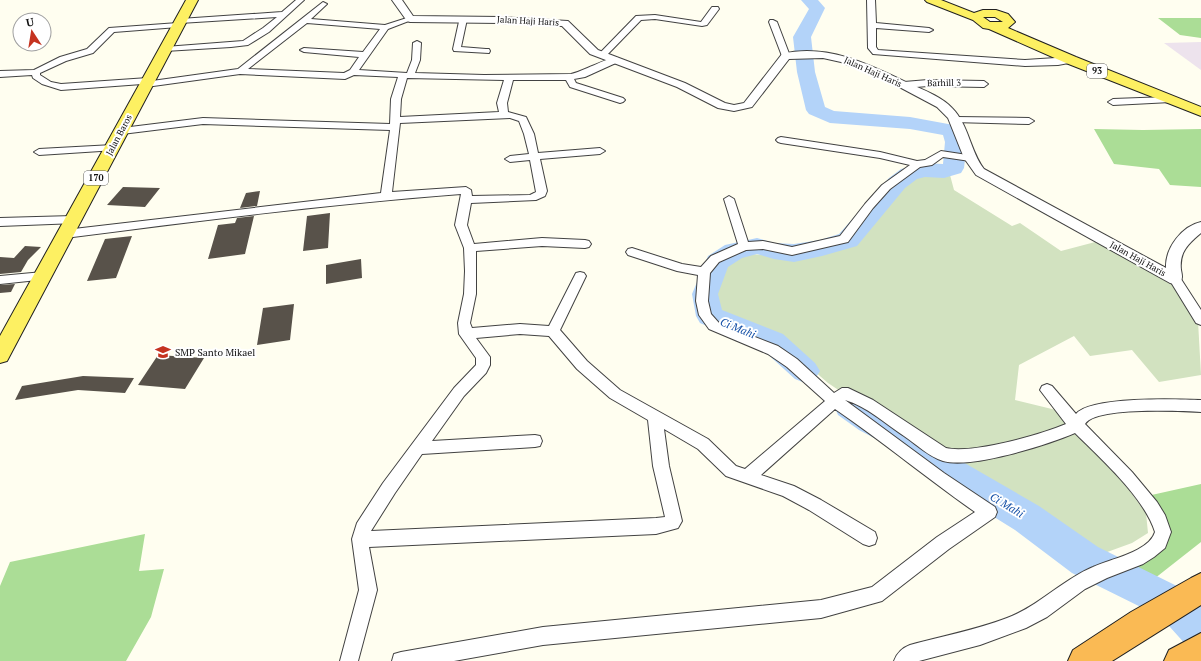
<svg xmlns="http://www.w3.org/2000/svg" width="1201" height="661" viewBox="0 0 1201 661" font-family="'PT Serif',serif">
  <rect width="100%" height="100%" fill="#fffef0"/>
  <!-- industrial -->
  <path fill="#ede3ed" d="M 1201,42 L 1201,70 L 1164,43 Z"/>
  <!-- forest -->
  <path fill="#abdd96" d="M 1158,18 L 1201,18 L 1201,38 L 1180,35 Z
    M 1094,129 L 1143,130 L 1201,129 L 1201,187 L 1170,185 L 1159,169 L 1114,164 Z
    M 1201,484 L 1201,542 L 1145,586 L 1118,571 L 1168,541 L 1164,522 L 1147,496 Z
    M 145,534 L 139,571 L 164,569 L 151,617 L 126,661 L 0,661 L 0,586 L 10,562 Z"/>
  <!-- cemetery -->
  <path fill="#d2e2c0" d="M 933,172 L 950,175 L 954,190 L 1012,226 L 1020,223 L 1061,251 L 1099,241 L 1170,278 L 1198,321 L 1201,375 L 1159,382 L 1132,350 L 1090,356 L 1074,336 L 1019,365 L 1015,400 L 1056,410 L 1118,475 L 1146,513 L 1148,533 L 1132,543 L 1099,555 L 1008,496 L 933,453 L 828,383 L 783,344 L 752,326 L 716,314 L 711,296 L 718,270 L 730,259 L 751,254 L 794,257 L 841,248 L 859,236 L 900,185 L 923,174 Z"/>
  <g fill="none" stroke-linecap="round" stroke-linejoin="round">
    <!-- river -->
    <path fill="#b3d3f9" fill-rule="evenodd" d="M 801,0 L 818,0 L 825,8 L 811,37 L 815,72 L 825,107 L 834,111 L 910,117 L 959,126 L 967,142 L 964,168 L 961,173 L 944,178 L 925,177 L 917,179 L 905,188 L 857,246 L 822,256 L 794,262 L 774,259 L 757,254 L 742,258 L 728,267 L 718,294 L 722,310 L 783,334 L 815,363 L 820,371 L 815,379 L 805,383 L 795,379 L 763,350 L 700,323 L 696,316 L 692,294 L 708,256 L 725,245 L 757,238 L 774,243 L 794,244 L 820,240 L 839,234 L 889,178 L 901,169 L 925,163 L 943,164 L 945,142 L 943,135 L 910,129 L 830,123 L 809,114 L 806,110 L 797,72 L 793,37 L 809,9 Z
      M 849,393 L 860,397 L 881,412 L 919,430 L 949,454 L 1039,506 L 1098,547 L 1187,591 L 1201,604 L 1201,652 L 1187,646 L 1161,617 L 1072,573 L 1015,530 L 925,474 L 897,450 L 859,430 L 838,415 L 834,406 L 838,397 Z"/>
  </g>
  <!-- building -->
  <path fill="#58524a" d="M 123,187 L 160,188 L 145,207 L 107,205 Z
    M 260,191 L 257,206 L 240,208 L 246,193 Z
    M 330,213 L 328,248 L 303,251 L 307,216 Z
    M 254,216 L 245,254 L 208,259 L 218,225 L 235,223 L 237,218 Z
    M 132,236 L 116,278 L 87,281 L 105,239 Z
    M 25,246 L 41,247 L 28,260 L 21,272 L 0,274 L 0,257 L 14,258 Z
    M 361,259 L 362,278 L 326,284 L 326,265 Z
    M 15,284 L 11,292 L 0,293 L 0,285 Z
    M 294,304 L 290,340 L 257,345 L 263,308 Z
    M 158,355 L 204,358 L 185,389 L 138,385 Z
    M 83,376 L 134,378 L 125,393 L 78,390 L 15,400 L 22,386 Z"/>
  <g fill="none" stroke-linecap="round" stroke-linejoin="round">
    <!-- minor casing -->
    <g stroke="#424242" stroke-width="2">
      <path id="minor" d="M 296,0 L 304,0 L 269,32 L 248,45 L 231,47 L 165,51 L 161,49 L 165,47 L 243,41 L 263,28 L 277,17 L 180,23 L 182,25 L 178,27 L 114,32 L 93,53 L 66,61 L 40,73 L 40,75 L 51,82 L 61,84 L 148,78 L 152,81 L 238,69 L 323,2 L 327,4 L 311,19 L 385,25 L 410,17 L 414,19 L 388,29 L 359,70 L 407,73 L 412,60 L 413,43 L 417,41 L 421,43 L 420,60 L 415,73 L 484,75 L 571,74 C 583,72 609,56 618,58 L 619,60 L 618,62 L 585,77 L 574,79 L 576,83 L 623,98 L 625,100 L 623,102 L 620,103 L 570,87 L 566,80 L 513,80 L 507,103 L 508,112 L 526,117 L 534,134 L 538,153 L 600,148 L 605,151 L 600,154 L 540,159 L 547,191 L 545,196 L 536,200 L 471,203 L 467,225 L 474,244 L 542,238 L 585,240 L 589,241 L 591,244 L 589,247 L 585,248 L 542,246 L 476,251 L 476,294 L 470,323 L 472,328 L 520,324 L 549,326 L 576,273 L 580,272 L 584,273 L 586,276 L 560,330 L 587,361 L 620,390 L 708,439 L 736,466 L 745,469 L 825,401 L 787,367 L 768,354 L 709,329 L 699,315 L 696,301 L 698,275 L 677,271 L 628,255 L 626,252 L 628,249 L 632,248 L 682,264 L 701,267 L 711,256 L 738,244 L 724,199 L 729,196 L 734,199 L 748,242 L 763,241 L 792,247 L 840,236 L 865,204 L 882,185 L 910,165 L 880,158 L 781,143 L 778,142 L 776,140 L 778,138 L 781,137 L 880,152 L 917,161 L 925,160 L 941,151 L 974,156 L 975,158 L 970,161 L 943,157 L 932,165 L 920,167 L 890,189 L 873,208 L 848,242 L 792,255 L 763,249 L 746,250 L 719,262 L 710,273 L 708,301 L 711,314 L 719,323 L 778,346 L 797,359 L 834,393 L 842,388 L 848,388 L 873,400 L 946,448 C 972,454 1040,435 1066,424 L 1040,390 L 1042,386 L 1047,384 L 1052,386 L 1076,414 C 1090,396 1177,399 1201,400 L 1201,412 C 1180,411 1095,407 1085,424 L 1132,472 L 1157,502 L 1165,515 L 1171,532 L 1165,548 L 1154,557 L 1143,564 L 1107,578 L 1085,589 L 1047,617 L 1026,628 L 980,645 L 919,661 L 894,661 C 897,653 902,648 910,645 C 942,636 976,630 1007,618 C 1039,606 1062,580 1093,567 C 1110,559 1149,552 1155,532 C 1144,497 1101,459 1075,433 C 1047,445 971,469 943,461 C 929,457 916,444 904,436 C 886,424 866,406 845,400 L 944,473 L 995,507 L 997,512 L 995,517 L 949,549 L 882,601 L 821,618 L 543,645 L 454,661 L 392,661 L 394,654 L 401,652 L 543,627 L 821,600 L 872,587 L 937,537 L 975,512 C 928,479 883,442 835,409 L 761,475 L 794,486 L 821,500 L 875,532 L 877,538 L 875,544 L 869,546 L 863,544 L 809,510 L 783,496 L 726,476 L 698,449 L 664,429 L 669,466 L 682,521 L 678,528 L 656,534 L 369,547 L 377,590 L 358,661 L 340,661 L 359,590 L 352,539 L 357,523 L 383,483 L 454,388 L 476,365 L 476,358 L 459,334 L 458,323 L 464,294 L 465,271 L 464,248 L 455,225 L 461,194 C 329,204 197,221 65,238 L 61,237 L 59,234 L 61,231 L 65,230 L 381,193 L 390,130 L 203,124 L 122,134 L 117,131 L 122,128 L 203,118 L 390,124 L 391,99 L 398,77 L 354,75 L 345,79 L 240,74 L 146,87 L 142,84 L 61,90 L 42,84 L 33,78 L 32,75 L 0,77 L 0,71 L 34,70 L 60,57 L 87,49 L 109,28 L 178,23 L 176,21 L 180,19 L 282,12 ZM 307,23 L 380,29 L 363,52 L 304,48 L 300,50 L 304,52 L 359,57 L 350,70 L 344,73 L 248,69 ZM 407,78 L 504,80 L 497,103 L 499,112 L 400,117 L 401,99 ZM 510,118 L 519,121 L 524,134 L 529,154 L 510,156 L 505,159 L 510,162 L 530,160 L 536,192 L 530,195 L 472,196 L 471,190 L 466,187 L 392,192 L 400,123 ZM 520,334 L 549,336 L 577,369 L 610,398 L 648,420 L 653,466 L 665,517 L 656,518 L 371,531 L 395,493 L 422,454 L 535,447 L 540,446 L 542,441 L 540,436 L 535,435 L 432,441 L 464,396 L 486,373 L 490,365 L 490,357 L 476,338 Z
        M 867,0 L 875,0 L 876,23 L 929,28 L 933,30 L 929,32 L 876,28 L 876,47 L 878,50 L 1025,60 L 1071,57 L 1075,60 L 1074,62 L 1058,65 L 1025,66 L 873,54 L 868,48 Z
        M 712,7 L 718,7 L 719,9 L 707,25 L 702,26 L 655,19 L 641,20 L 605,57 L 602,57 L 598,55 L 636,16 L 655,15 L 701,22 Z
        M 460,17 L 463,17 L 467,19 L 461,47 L 486,49 L 489,49 L 490,51 L 489,53 L 454,51 L 453,49 Z
        M 770,20 L 773,20 L 777,22 L 790,56 L 789,58 L 783,58 L 782,56 L 769,22 Z
        M 928,80 L 984,81 L 988,84 L 984,87 L 928,86 L 904,88 L 900,85 L 904,82 Z
        M 1168,97 L 1171,98 L 1173,100 L 1171,102 L 1113,105 L 1108,102 L 1113,99 Z
        M 956,117 L 1029,118 L 1034,121 L 1029,124 L 953,122 L 951,120 Z
        M 113,145 L 118,148 L 116,150 L 39,155 L 34,152 L 39,149 Z
        M 73,216 L 77,217 L 79,220 L 77,223 L 0,226 L 0,218 Z
        M 43,272 L 47,273 L 49,276 L 47,279 L 0,284 L 0,276 Z
        M 1175,275 L 1179,276 L 1201,310 L 1201,325 L 1196,323 L 1169,279 L 1171,276 Z"/>
    </g>
    <!-- tertiary casing -->
    <g stroke="#424242" stroke-width="2">
      <path id="tertiary" d="M 392,0 L 402,0 L 413,16 L 501,17 L 568,21 L 598,50 L 685,83 L 725,103 L 734,105 L 744,103 L 782,54 C 827,43 871,65 910,84 C 924,90 942,97 952,108 C 969,125 970,151 984,169 L 1166,268 C 1165,248 1182,226 1201,222 L 1201,233 C 1188,244 1179,252 1181,270 C 1182,275 1183,278 1180,283 L 1175,284 L 1170,283 L 976,175 L 964,158 L 948,118 L 937,107 L 890,82 L 841,62 L 823,58 L 789,59 L 752,107 L 734,111 L 718,108 L 677,87 L 590,54 L 562,26 L 501,23 L 410,22 L 407,21 Z"/>
    </g>
    <!-- primary casing -->
    <g stroke="#202020" stroke-width="2">
      <path id="primary" d="M 186,0 L 198,0 L 7,361 L 0,363 L 0,336 Z
        M 925,0 L 941,0 L 974,13 L 983,10 L 996,10 L 1008,14 L 1015,22 L 1008,28 L 1076,57 L 1201,107 L 1201,116 L 1066,63 L 989,29 L 983,28 L 973,20 L 927,2 ZM 983,17 L 995,17 L 1003,22 L 990,22 Z"/>
    </g>
    <!-- motorway casing -->
    <g stroke="#202020" stroke-width="2">
      <path id="motorway" d="M 1201,573 L 1201,605 L 1112,661 L 1068,661 L 1073,650 L 1131,612 L 1191,578 Z
        M 1201,633 L 1201,661 L 1164,661 L 1169,650 Z"/>
    </g>
    <!-- minor -->
    <use href="#minor" fill="#fff" fill-rule="evenodd"/>
    <!-- tertiary -->
    <use href="#tertiary" fill="#fff" fill-rule="evenodd"/>
    <!-- primary -->
    <use href="#primary" fill="#fdf062" fill-rule="evenodd"/>
    <!-- motorway -->
    <use href="#motorway" fill="#faba54" fill-rule="evenodd"/>
  </g>
  <!-- icons -->
  <defs>
    <g id="school-bare" transform="scale(1.2)"><path d="M0-5L7-2L0 1L-7-2ZM-4 1L0 2.5L4 1V4Q0 6-4 4Z" fill="#c53320" stroke="#fff" stroke-width="2.5" paint-order="stroke"/></g>
  </defs>
  <g fill-rule="evenodd">
    <use href="#school-bare" x="163" y="352"/>
  </g>
  <g text-anchor="middle" stroke-width="4" stroke-linejoin="round" paint-order="stroke">
    <!-- far-street labels -->
    <g font-size="9" fill="#0f0f0f" stroke="#fff">
      <text transform="translate(528 21) rotate(3)" y="3">Jalan Haji Haris</text>
      <text transform="translate(873 72) rotate(24)" y="3">Jalan Haji Haris</text>
      <text transform="translate(944 83) rotate(-1)" y="3">Barhill 3</text>
      <text transform="translate(119 135) rotate(-62)" y="3">Jalan Baros</text>
      <text transform="translate(1138 259) rotate(29)" y="3">Jalan Haji Haris</text>
    </g>
    <!-- shield labels -->
    <g fill="#fff" stroke="#575757" stroke-width="1">
      <rect x="1087" y="64" width="20" height="14" rx="3"/>
      <rect x="84" y="171" width="24" height="14" rx="3"/>
    </g>
    <g font-size="9" font-weight="bold" fill="#0f0f0f">
      <text x="1097" y="74">93</text>
      <text x="96" y="181">170</text>
    </g>
    <!-- poi labels -->
    <g font-size="10" fill="#0f0f0f" stroke="#fff" text-anchor="start">
      <text x="175" y="356">SMP Santo Mikael</text>
    </g>
    <!-- water labels -->
    <g font-size="11" font-style="italic" fill="#124ea6" stroke="#fff">
      <text transform="translate(738 328) rotate(22)" y="4">Ci Mahi</text>
      <text transform="translate(1007 505) rotate(31)" y="4">Ci Mahi</text>
    </g>
  </g>
  <!-- north arrow -->
  <g transform="translate(32 32) rotate(348)"><circle r="19" fill="#ffffff" stroke="#9f9f9f"/>
  <path d="M0-3L7 15L0 10L-7 15Z" fill="#c53320"/>
  <text y="-6" font-size="11" font-weight="bold" text-anchor="middle" fill="#0f0f0f">U</text>
  </g>
</svg>
